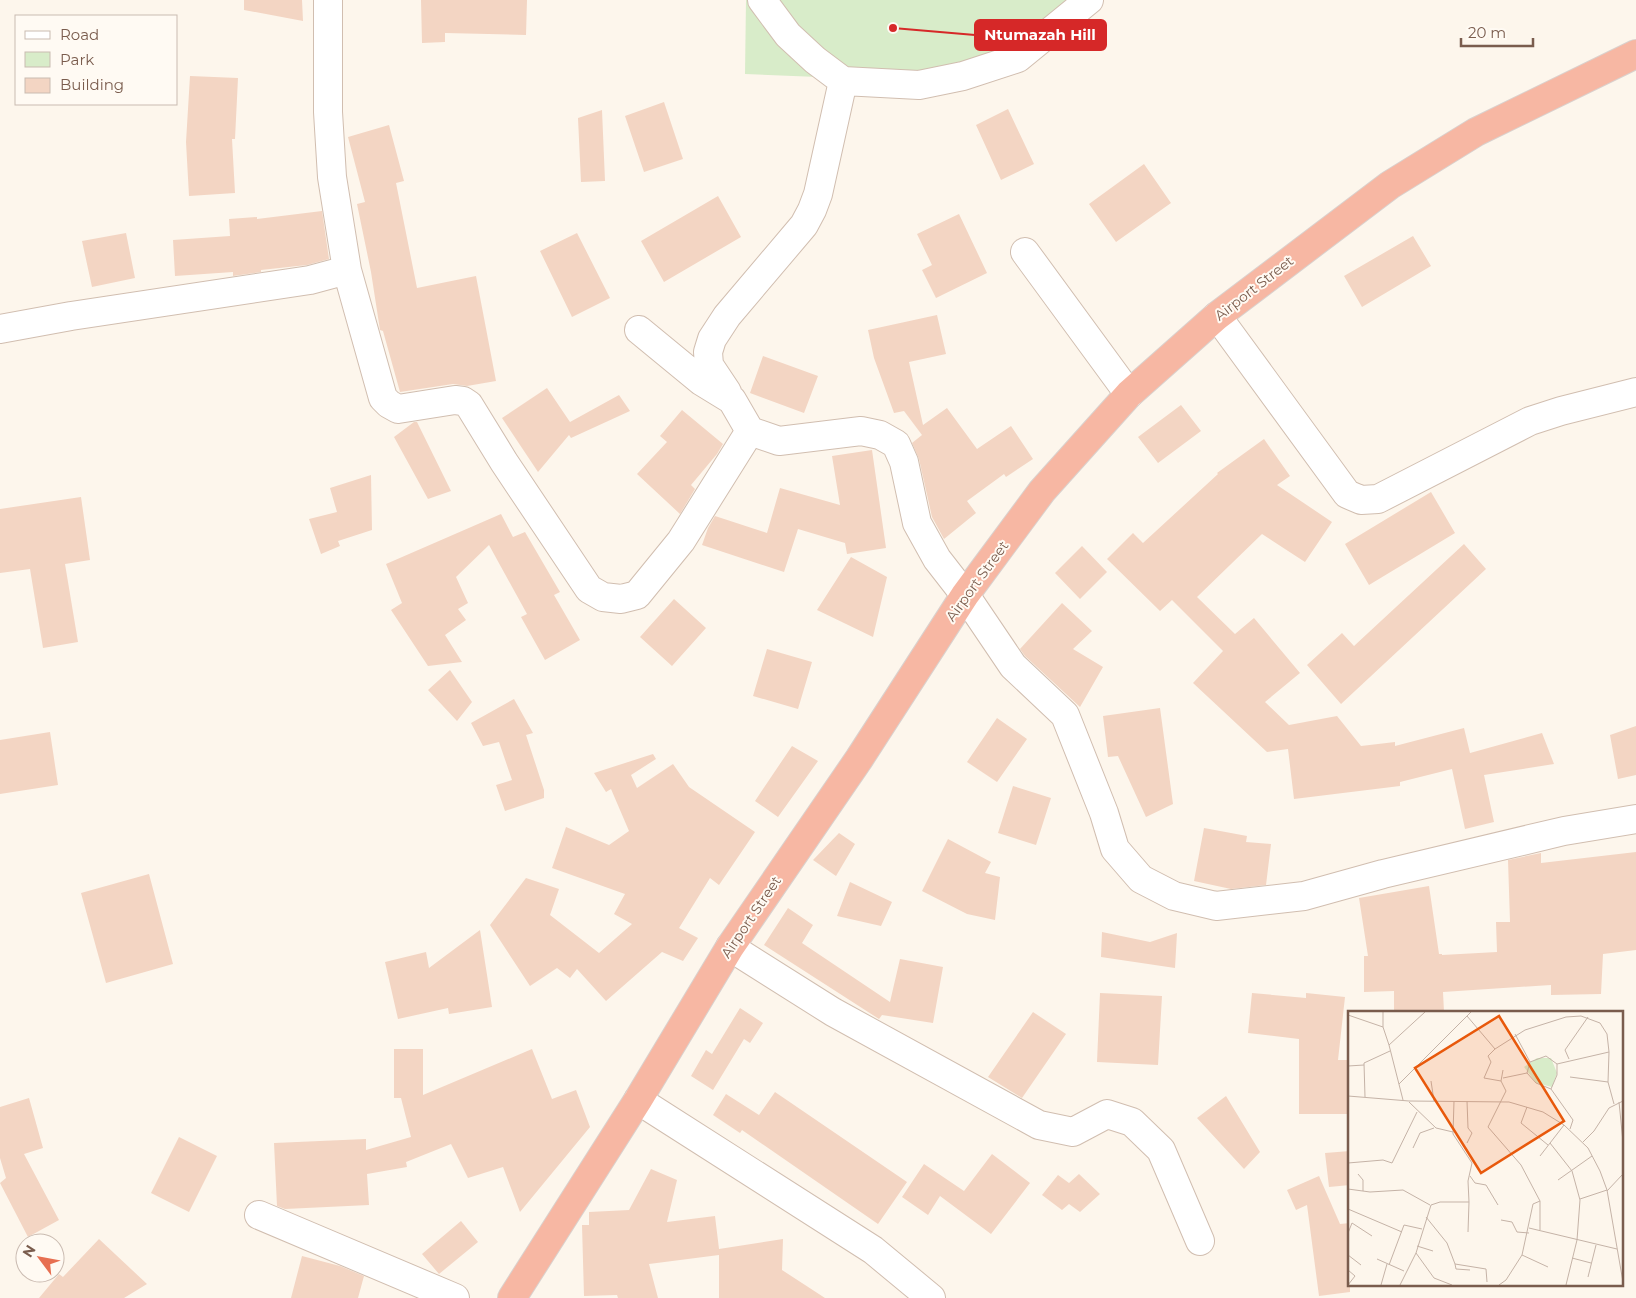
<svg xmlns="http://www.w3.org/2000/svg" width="1636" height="1298" viewBox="0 0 1636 1298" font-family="Montserrat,sans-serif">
  <rect width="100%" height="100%" fill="#fdf6ec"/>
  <!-- green -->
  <path fill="#d8ecc9" d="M 746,0 L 1069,0 L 1010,56 L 917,81 L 745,74 Z"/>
  <!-- building -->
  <path fill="#f3d5c3" d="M 244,0 L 302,0 L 303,21 L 244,10 Z
    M 421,0 L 527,0 L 526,35 L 445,33 L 445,42 L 422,43 Z
    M 190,76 L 238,78 L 235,139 L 232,139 L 235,193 L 189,196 L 186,142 Z
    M 664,102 L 683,159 L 644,172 L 625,116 Z
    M 1008,109 L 1034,164 L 1001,180 L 976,125 Z
    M 602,110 L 605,181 L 581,182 L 578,118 Z
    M 389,125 L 404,181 L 396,183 L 417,288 L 476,276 L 496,381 L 467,386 L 453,384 L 400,392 L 383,331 L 380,330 L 371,272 L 357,204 L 365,202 L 348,137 Z
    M 1144,164 L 1171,203 L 1116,242 L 1089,204 Z
    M 718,196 L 741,237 L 664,282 L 641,241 Z
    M 322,211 L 329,259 L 307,265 L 261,270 L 261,272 L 233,276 L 233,272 L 175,276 L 173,240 L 230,236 L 229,219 L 257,217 L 257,219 Z
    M 959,214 L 987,273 L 936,298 L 922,270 L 932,265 L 917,234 Z
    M 126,233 L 135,278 L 92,287 L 82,241 Z
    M 577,233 L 610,298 L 572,317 L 540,251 Z
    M 1413,236 L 1431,266 L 1362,307 L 1344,276 Z
    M 937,315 L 946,354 L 909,362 L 923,425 L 947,408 L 977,449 L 1011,426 L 1033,459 L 1006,477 L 1004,474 L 967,501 L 976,513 L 944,539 L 932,517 L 919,459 L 912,443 L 922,435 L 904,411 L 894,413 L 874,358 L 868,330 Z
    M 763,356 L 818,376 L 804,413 L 750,393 Z
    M 547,388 L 570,422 L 619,395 L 630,411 L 571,438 L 569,435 L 538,472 L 502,418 Z
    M 1181,405 L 1201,431 L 1158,463 L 1138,437 Z
    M 682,410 L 723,444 L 717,454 L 691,485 L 695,489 L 680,514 L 637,474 L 667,442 L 660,436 Z
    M 414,422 L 417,422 L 451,491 L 428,499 L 394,437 Z
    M 1264,439 L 1290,476 L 1277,485 L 1332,522 L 1305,562 L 1262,534 L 1197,597 L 1235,634 L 1254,618 L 1300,673 L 1265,702 L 1289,725 L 1337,716 L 1361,746 L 1395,742 L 1395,746 L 1464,728 L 1470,753 L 1542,733 L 1554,764 L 1484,775 L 1494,822 L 1465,829 L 1452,769 L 1400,782 L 1400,786 L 1294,799 L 1288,749 L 1267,752 L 1193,683 L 1223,651 L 1172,600 L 1160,611 L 1107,559 L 1133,533 L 1143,543 L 1218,474 L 1217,473 Z
    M 872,450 L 886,548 L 847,554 L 845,543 L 798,529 L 784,572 L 702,545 L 708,528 L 715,516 L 767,533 L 780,488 L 840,505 L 832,456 Z
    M 371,475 L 372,530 L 338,541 L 340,546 L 321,554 L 309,519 L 337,512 L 330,488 Z
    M 1431,492 L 1455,533 L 1369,585 L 1345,544 Z
    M 81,497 L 90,560 L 65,564 L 78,642 L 43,648 L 30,569 L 0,573 L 0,509 Z
    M 501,514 L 513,537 L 525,532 L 560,592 L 554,595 L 580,640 L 545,660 L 521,617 L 527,614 L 489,545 L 456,577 L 468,603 L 458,609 L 466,620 L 445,635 L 462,662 L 428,666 L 391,610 L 402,603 L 386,564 Z
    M 1464,544 L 1486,569 L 1341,704 L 1307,665 L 1342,633 L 1354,646 Z
    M 1082,546 L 1107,572 L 1080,599 L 1055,573 Z
    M 851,557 L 887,577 L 873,637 L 817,610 Z
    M 674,599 L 706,628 L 672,666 L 640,637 Z
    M 1062,603 L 1092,631 L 1073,649 L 1103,667 L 1080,707 L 1025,656 L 1020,649 Z
    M 767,649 L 812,662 L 798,709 L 753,696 Z
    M 450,670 L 472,702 L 457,721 L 428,690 Z
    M 514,699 L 533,733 L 526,735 L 544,790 L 544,798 L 505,811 L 496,785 L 512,780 L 499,742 L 483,746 L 471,723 Z
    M 1160,708 L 1173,804 L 1146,817 L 1118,756 L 1108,757 L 1103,716 Z
    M 997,718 L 1027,739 L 997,782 L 967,762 Z
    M 1636,726 L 1636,775 L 1618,779 L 1610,735 Z
    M 50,732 L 58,785 L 0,794 L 0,740 Z
    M 792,746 L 818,761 L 778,817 L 755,801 Z
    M 653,754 L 656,759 L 631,775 L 637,788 L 673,764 L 689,787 L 755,832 L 719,885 L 710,878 L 679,928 L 698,938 L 683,961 L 662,952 L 606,1001 L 577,969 L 570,978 L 557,968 L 530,986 L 490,925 L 526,878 L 559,889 L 550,915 L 599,953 L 632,924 L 614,914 L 625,894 L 552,868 L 566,827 L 609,845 L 629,831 L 611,789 L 606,792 L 594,773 Z
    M 1013,786 L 1051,798 L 1036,845 L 998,833 Z
    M 1204,828 L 1247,836 L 1246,842 L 1271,844 L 1266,885 L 1231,889 L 1194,881 Z
    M 839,833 L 855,844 L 836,876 L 813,860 Z
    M 948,839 L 991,862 L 985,873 L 1000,877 L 995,920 L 967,914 L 922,891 Z
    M 1636,852 L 1636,950 L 1603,954 L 1601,994 L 1551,995 L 1551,985 L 1443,992 L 1444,1012 L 1394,1012 L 1394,991 L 1364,992 L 1364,956 L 1368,956 L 1359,898 L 1429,886 L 1439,954 L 1442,954 L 1442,955 L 1497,952 L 1496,922 L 1510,922 L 1508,860 L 1541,853 L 1541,863 Z
    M 149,874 L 173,964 L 106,983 L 81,893 Z
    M 850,882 L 892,902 L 881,926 L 837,916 Z
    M 788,908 L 813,925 L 802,943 L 890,1002 L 900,959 L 943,967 L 933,1023 L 882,1015 L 879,1019 L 764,945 Z
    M 480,930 L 492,1007 L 449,1014 L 448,1008 L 398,1019 L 385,962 L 426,952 L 429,968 Z
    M 1102,932 L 1150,942 L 1177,933 L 1175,968 L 1101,957 Z
    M 1100,993 L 1162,996 L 1158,1065 L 1097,1062 Z
    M 1252,993 L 1306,998 L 1306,993 L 1345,997 L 1338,1060 L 1350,1060 L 1350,1114 L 1299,1114 L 1299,1039 L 1248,1033 Z
    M 740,1008 L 763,1023 L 750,1043 L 744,1039 L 713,1090 L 691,1076 L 706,1050 L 712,1054 Z
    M 1033,1012 L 1066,1034 L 1022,1098 L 988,1077 Z
    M 394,1049 L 423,1049 L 423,1095 L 532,1049 L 552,1099 L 576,1090 L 590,1127 L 520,1212 L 503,1167 L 468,1178 L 451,1144 L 406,1162 L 407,1167 L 367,1174 L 369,1205 L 285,1209 L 277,1206 L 274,1143 L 366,1139 L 366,1150 L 411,1137 L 401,1098 L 394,1098 Z
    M 775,1092 L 907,1182 L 878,1224 L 742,1130 L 740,1133 L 713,1115 L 726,1094 L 759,1115 Z
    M 1226,1096 L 1260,1152 L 1244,1169 L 1197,1118 Z
    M 29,1098 L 43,1148 L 24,1154 L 59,1220 L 28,1237 L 0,1183 L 6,1178 L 0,1158 L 0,1107 Z
    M 179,1137 L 217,1156 L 189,1212 L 151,1193 Z
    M 1350,1151 L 1350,1185 L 1329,1187 L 1325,1153 Z
    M 992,1154 L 1030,1183 L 991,1234 L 940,1196 L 928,1215 L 902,1197 L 924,1164 L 964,1191 Z
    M 651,1169 L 677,1180 L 667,1222 L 715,1216 L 719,1249 L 783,1239 L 782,1270 L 825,1298 L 719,1298 L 719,1255 L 649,1264 L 658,1298 L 618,1298 L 617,1295 L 584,1296 L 582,1225 L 589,1225 L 589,1212 L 629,1210 Z
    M 1079,1174 L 1100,1194 L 1080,1212 L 1069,1204 L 1062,1210 L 1042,1195 L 1058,1175 L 1069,1183 Z
    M 1319,1176 L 1340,1224 L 1350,1223 L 1350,1292 L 1319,1296 L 1307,1205 L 1296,1210 L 1287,1190 Z
    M 461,1221 L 478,1242 L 439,1274 L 422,1254 Z
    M 99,1239 L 147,1284 L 124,1298 L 39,1298 L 59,1274 L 63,1277 Z
    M 302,1256 L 340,1266 L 364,1276 L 358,1298 L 291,1298 Z"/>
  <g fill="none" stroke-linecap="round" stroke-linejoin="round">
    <!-- minor casing -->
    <g stroke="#d1beb0" stroke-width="30">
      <path id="minor" d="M 328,0 L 328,112 L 332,177 L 347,270 L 383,398 L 389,404 L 398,409 L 455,400 L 463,401 L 469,405 L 504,462 L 589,589 L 603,597 L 621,599 L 637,595 L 681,541 L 750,431
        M 762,0 L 788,35 L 815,60 L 843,81 L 919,85 L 963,76 L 1018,58 L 1089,0
        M 1025,252 L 1129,394
        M 1217,316 L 1347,494 L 1361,500 L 1378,499 L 1530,421 L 1561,411 L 1636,392
        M 0,329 L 71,316 L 310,280 L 347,270
        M 639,330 L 701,381 L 732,400 L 750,431 L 779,441 L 861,431 L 880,435 L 896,444 L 904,462 L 917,523 L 937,559 L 965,595 L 1013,666 L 1065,715 L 1104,813 L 1115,849 L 1141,879 L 1174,896 L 1216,906 L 1304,896 L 1383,874 L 1564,831 L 1636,819
        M 727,392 L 709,365 L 708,352 L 712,339 L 727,316 L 804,225 L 812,210 L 818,194 L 843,81
        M 730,947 L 833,1012 L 1039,1125 L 1073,1132 L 1107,1114 L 1132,1122 L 1161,1150 L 1200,1241
        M 638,1100 L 873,1250 L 931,1298
        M 259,1215 L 455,1298"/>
    </g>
    <!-- highway casing -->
    <g stroke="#dad1cd" stroke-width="30">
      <path id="highway" d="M 512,1298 L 638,1100 L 730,947 L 859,759 L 965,595 L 1042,491 L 1129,394 L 1217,316 L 1390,185 L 1476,132 L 1636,54"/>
    </g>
    <!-- minor -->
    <use href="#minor" stroke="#fff" stroke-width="28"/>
    <!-- highway -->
    <use href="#highway" stroke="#f7b7a3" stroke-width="28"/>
  </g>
  <g text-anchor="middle" stroke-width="4" stroke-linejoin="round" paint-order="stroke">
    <!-- street labels -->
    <g font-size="14" fill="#7a5c4d" stroke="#fffaf3">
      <text transform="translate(1254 288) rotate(-38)" y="5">Airport Street</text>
      <text transform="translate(977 581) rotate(-54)" y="5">Airport Street</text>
      <text transform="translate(751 917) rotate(-56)" y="5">Airport Street</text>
    </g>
  </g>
  <!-- overview -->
  <g transform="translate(1348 1011)">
    <rect width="275" height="275" fill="#fdf6ec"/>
    <path d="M 189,47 L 203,47 L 209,62 L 204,76 L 188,72 L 176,56 Z" fill="#d8ecc9"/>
    <path fill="none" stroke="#c5b3a7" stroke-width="1" d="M 35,1 L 35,16 L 41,34M 0,4 L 35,16M 119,5 L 147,38M 167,23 L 182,51M 198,45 L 209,53 L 209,64 L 203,78 L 188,72 L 179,62 L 182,51 ZM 221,48 L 217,39 L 240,6M 209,53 L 261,41 L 260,71 L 266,93M 0,55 L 16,54M 155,59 L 153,70 L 158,80 L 140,116 L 173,154 L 192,190 L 192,219M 222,66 L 260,71M 155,67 L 179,62M 83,70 L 86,90M 153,70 L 136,67 L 143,51 L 140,45 L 147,38 L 177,19 L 218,6 L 233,5 L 252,12 L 259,23 L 261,41M 51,73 L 123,1M 203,78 L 225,109 L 222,118M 0,85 L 61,90 L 161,91 L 195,101 L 216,114 L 240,137 L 252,160 L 259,179 L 275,271M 17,86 L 16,52 L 42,40M 55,89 L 41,34 L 77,1M 61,91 L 88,117 L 105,121M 271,91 L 275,131M 179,96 L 173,112 L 200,134M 235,131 L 246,120 L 261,97 L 275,90M 119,132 L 124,122 L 120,117 L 119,90M 202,132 L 224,160 L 232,189 L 229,229 L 218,274M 65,137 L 72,122 L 86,117M 192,145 L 216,114M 0,152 L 35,149 L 44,152 L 69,101M 10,163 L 15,169 L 15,180M 122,165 L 127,172 L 138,174 L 150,194M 210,169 L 244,145M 0,178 L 22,181 L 55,179 L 82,194M 259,180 L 275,163M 232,188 L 259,179M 0,198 L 54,221M 78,206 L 99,232 L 107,253 L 138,258 L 139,271M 153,209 L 164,211 L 169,221 L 181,222M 181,217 L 269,238M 120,221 L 121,191M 0,222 L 4,212 L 24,225M 69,235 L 85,240M 0,244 L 13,254M 174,244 L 200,256M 224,247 L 243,252M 29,248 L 56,260M 107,253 L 108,258 L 122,259M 41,254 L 56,214 L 74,218M 0,259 L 7,265 L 0,274M 240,266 L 248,234M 33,274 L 39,253M 52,274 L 68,242M 104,274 L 86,267 L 68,242 L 83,194 L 92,191 L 121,191 L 120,170 L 124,152 L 105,123 L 106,90M 151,274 L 158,269 L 174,244 L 185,193 L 192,190"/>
    <path fill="#e8590c" fill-opacity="0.15" stroke="#e8590c" stroke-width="2.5" d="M 151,5 L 216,110 L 133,162 L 67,57 Z"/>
    <rect width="275" height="275" fill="none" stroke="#7a5c4d" stroke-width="2.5"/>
  </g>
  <!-- callouts -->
  <path fill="none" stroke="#d62828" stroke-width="2" d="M893 28L975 35"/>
  <circle fill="#d62828" stroke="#fffaf3" stroke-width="2" cx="893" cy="28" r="5"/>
  <rect fill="#d62828" stroke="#d62828" stroke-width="2" x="975" y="20" width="131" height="30" rx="5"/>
  <g font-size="15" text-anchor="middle" font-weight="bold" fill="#fff">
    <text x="1040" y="40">Ntumazah Hill</text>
  </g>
  <!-- legend -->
  <rect x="15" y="15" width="162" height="90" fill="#fffaf3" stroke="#cabbb1"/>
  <rect x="25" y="31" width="25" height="8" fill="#ffffff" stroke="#cabbb1"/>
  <text x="60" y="40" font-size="15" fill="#7a5c4d">Road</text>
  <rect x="25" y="52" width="25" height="15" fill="#d8ecc9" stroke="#cabbb1"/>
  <text x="60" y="65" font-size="15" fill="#7a5c4d">Park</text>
  <rect x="25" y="78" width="25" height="15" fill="#f3d5c3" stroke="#cabbb1"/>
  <text x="60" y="90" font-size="15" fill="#7a5c4d">Building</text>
  <!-- north arrow -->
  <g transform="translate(40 1258) rotate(302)"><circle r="24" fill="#fffaf3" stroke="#cabbb1"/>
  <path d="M0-4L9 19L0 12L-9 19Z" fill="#e76f51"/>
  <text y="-8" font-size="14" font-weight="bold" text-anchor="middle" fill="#7a5c4d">N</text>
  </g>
  <!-- scale -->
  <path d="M1461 38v8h72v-8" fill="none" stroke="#7a5c4d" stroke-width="2.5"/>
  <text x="1468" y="38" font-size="15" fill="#7a5c4d" stroke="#fffaf3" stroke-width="4" paint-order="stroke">20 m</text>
</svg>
